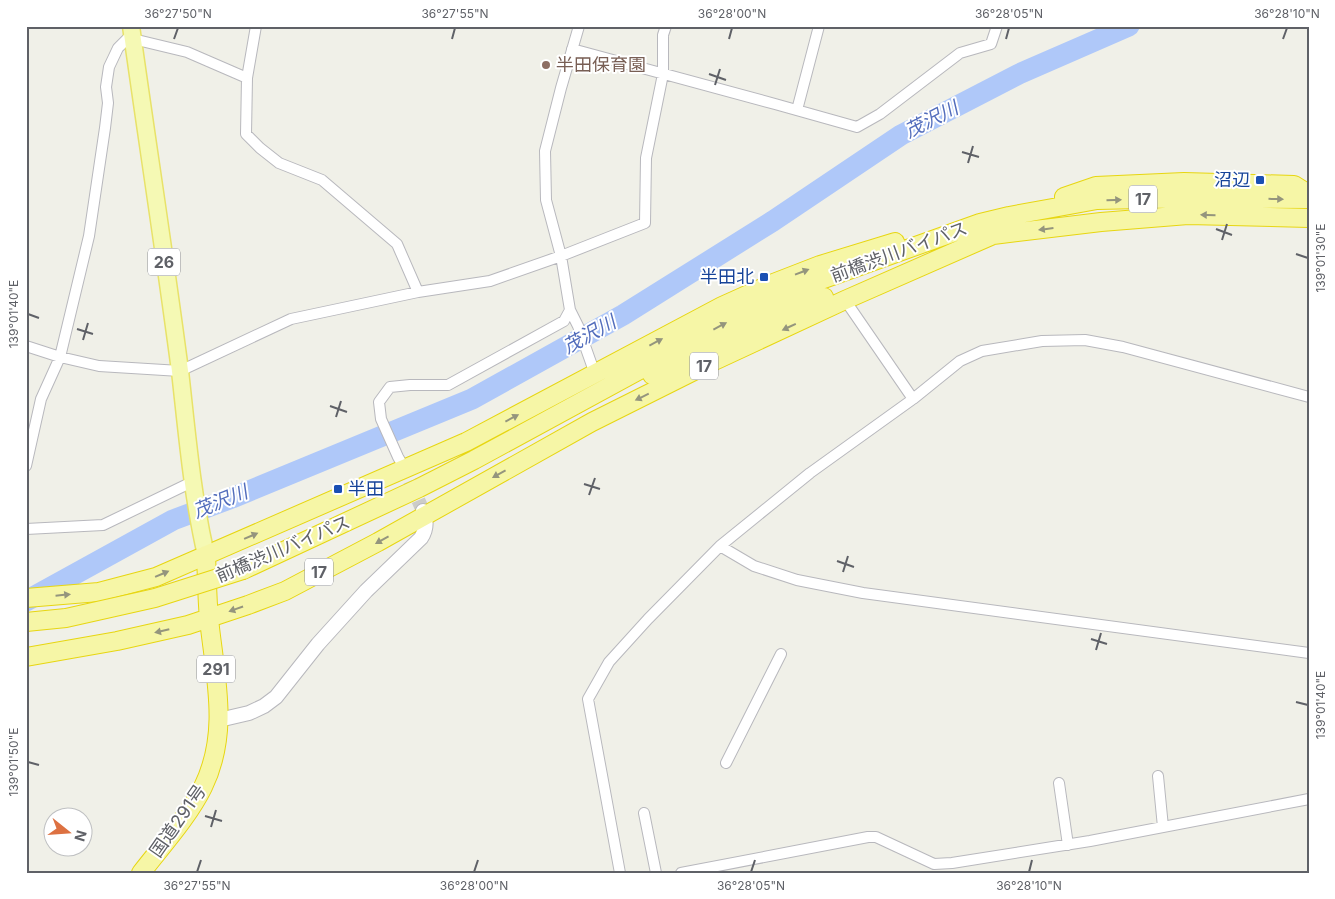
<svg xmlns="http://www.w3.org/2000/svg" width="1335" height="899" viewBox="0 0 1335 899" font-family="Inter,'Noto Sans JP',sans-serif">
  <rect width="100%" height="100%" fill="#f0f0e8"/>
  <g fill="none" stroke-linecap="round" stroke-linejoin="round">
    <!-- river -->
    <path stroke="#afc8f9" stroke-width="21" d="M 26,601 L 173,520 L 232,498 L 472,399 L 623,315 L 773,221 L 901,135 L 1019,74 L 1129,26"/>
    <!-- tertiary-tunnel -->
    <path stroke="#ccccc8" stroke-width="14" stroke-dasharray="14 7" stroke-linecap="butt" d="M 410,481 L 423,511"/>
    <!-- minor casing -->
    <g stroke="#b8b8bd" stroke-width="12">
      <path id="minor" d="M 256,26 L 247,78 L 246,134 L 260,148 L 279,163 L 322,180 L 397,244 L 418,292
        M 572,49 L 775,104 L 857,127 L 880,114 L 960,53 L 991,44 L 997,26
        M 797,110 L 819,26
        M 845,300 L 913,399
        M 570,310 L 578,326 L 595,374
        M 26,346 L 60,357 L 99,366 L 180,371 L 291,319 L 418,292 L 490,281 L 561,256 L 645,223 L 646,158 L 663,74 L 663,35 L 666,26
        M 26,466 L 41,399 L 60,357 L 89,236 L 105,128 L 108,103 L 106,87 L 109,67 L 118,48 L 128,38 L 133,39 L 187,52 L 247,78
        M 405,469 L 398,457 L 381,419 L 379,402 L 390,387 L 410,385 L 448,385 L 564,321 L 570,310 L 561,256 L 546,200 L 545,151 L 561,88 L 579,26
        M 26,529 L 103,525 L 192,482
        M 720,546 L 754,566 L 797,580 L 863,593 L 1309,653
        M 726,763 L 781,654
        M 1158,776 L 1163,827
        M 1059,783 L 1068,845
        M 644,813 L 656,873
        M 620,873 L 588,699 L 609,662 L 648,619 L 720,546 L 810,473 L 913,399 L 960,361 L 982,351 L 1042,341 L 1085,340 L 1123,347 L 1309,397
        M 681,873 L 868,837 L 876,837 L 934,864 L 952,863 L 1090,841 L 1309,799"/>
    </g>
    <!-- tertiary casing -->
    <g stroke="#b8b8bd" stroke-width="16">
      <path id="tertiary" d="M 219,720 L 249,713 L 264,706 L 276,697 L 318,644 L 366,591 L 421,538 C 427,529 427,521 423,511"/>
    </g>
    <!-- primary casing -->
    <g stroke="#e8e269" stroke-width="19">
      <path id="primary" d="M 131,26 C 147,141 165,256 180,371 C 187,433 192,494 206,555"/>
    </g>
    <!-- trunk casing -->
    <g stroke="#e7d611" stroke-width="20">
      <path id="trunk" d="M 1064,197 L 1096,186 L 1184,182 L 1294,185 L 1302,190 L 1305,199
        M 982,239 L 993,235 L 1101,222 L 1188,215 L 1309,218
        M 652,375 L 738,335 L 824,297
        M 243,570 L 419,488 L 474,460 L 726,323 L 818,281 L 980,223 L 1009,216 L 1097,200 L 1186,198 L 1309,199
        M 26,598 L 99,592 L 156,577 L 466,442 L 722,306 L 771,284 L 820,265 L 895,242
        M 26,657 L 117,641 L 188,625 L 248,605 L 285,591 L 378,542 L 592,422 L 714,361 L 845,300 L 993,235
        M 141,873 C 161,847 189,816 203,787 C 230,732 215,677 209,619 C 207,598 207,576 206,555"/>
    </g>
    <!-- minor -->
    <use href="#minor" stroke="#fff" stroke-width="10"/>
    <!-- tertiary -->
    <use href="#tertiary" stroke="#fff" stroke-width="14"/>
    <!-- primary -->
    <use href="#primary" stroke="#f5f9b4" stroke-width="16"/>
    <!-- trunk -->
    <use href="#trunk" stroke="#f6f6a6" stroke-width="18"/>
    <!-- trunk-bridge casing -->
    <g stroke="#e7d611" stroke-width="20" stroke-linecap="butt">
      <path id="trunk-bridge" d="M 26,622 L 66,618 L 155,598 L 243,570"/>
    </g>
    <!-- trunk-bridge -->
    <use href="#trunk-bridge" stroke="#f6f6a6" stroke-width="18"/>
  </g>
  <!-- one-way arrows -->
  <defs><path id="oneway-solid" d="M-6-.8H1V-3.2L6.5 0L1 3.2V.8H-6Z" transform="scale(1.25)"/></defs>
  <g fill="#94957d">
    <use href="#oneway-solid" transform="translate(1276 199) rotate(1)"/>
    <use href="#oneway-solid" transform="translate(1114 200) rotate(-2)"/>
    <use href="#oneway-solid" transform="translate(1208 215) rotate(-179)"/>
    <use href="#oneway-solid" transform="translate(1046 229) rotate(173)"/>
    <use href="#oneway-solid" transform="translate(802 272) rotate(-21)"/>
    <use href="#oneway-solid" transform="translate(720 326) rotate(-28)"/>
    <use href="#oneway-solid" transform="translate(789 327) rotate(155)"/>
    <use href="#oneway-solid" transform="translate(656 342) rotate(-28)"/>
    <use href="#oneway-solid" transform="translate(642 397) rotate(154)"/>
    <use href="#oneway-solid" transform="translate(512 418) rotate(-28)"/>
    <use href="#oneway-solid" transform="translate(499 474) rotate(151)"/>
    <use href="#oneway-solid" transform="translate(251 536) rotate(-23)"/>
    <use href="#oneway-solid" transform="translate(382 540) rotate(151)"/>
    <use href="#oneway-solid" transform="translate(162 574) rotate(-23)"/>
    <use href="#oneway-solid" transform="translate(63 595) rotate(-6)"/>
    <use href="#oneway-solid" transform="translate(236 609) rotate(161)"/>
    <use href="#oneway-solid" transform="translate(162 631) rotate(167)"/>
  </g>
  <!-- ticks -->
  <path fill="none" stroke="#5f6167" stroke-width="2" d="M 174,39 L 178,28M 452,39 L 455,28M 729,39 L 732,28M 1006,39 L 1009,28M 1283,39 L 1287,28M 709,74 L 726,80M 715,85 L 720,69M 962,152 L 979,157M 968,163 L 973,146M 1216,229 L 1232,235M 1222,240 L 1227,224M 1296,254 L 1308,258M 28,314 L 39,318M 77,329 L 93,334M 83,340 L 88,323M 330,406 L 347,412M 336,417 L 341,401M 584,484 L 600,489M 589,495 L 595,478M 837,561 L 854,567M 843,572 L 848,556M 1091,639 L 1107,644M 1096,650 L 1101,633M 1296,702 L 1308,705M 28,762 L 39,765M 205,816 L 222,821M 211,827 L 216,810M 197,872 L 201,860M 474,872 L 478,860M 751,872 L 755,860M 1029,872 L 1032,860"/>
  <!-- markers -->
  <circle fill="#8d6e63" stroke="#fff" stroke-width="2" cx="546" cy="65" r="5"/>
  <g fill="#1a4fb4" stroke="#fff" stroke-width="2">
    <rect x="1255" y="175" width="10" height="10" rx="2.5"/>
    <rect x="759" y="272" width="10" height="10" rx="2.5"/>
    <rect x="333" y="484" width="10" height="10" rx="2.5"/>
  </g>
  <g text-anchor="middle" stroke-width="4" stroke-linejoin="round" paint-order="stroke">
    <!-- shield labels -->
    <g fill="#fff" stroke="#8f9095" stroke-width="1">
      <rect x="1129" y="185.5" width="28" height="27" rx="4"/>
      <rect x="148" y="248.5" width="32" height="27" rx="4"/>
      <rect x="690" y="352.5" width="28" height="27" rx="4"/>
      <rect x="305" y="558.5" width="28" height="27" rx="4"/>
      <rect x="197" y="655.5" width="38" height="27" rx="4"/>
    </g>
    <g font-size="16" font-weight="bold" fill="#5f6167">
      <text x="1143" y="205">17</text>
      <text x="164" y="268">26</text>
      <text x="704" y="372">17</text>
      <text x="319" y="578">17</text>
      <text x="216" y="675">291</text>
    </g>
    <!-- education labels -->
    <g font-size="18" fill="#785e54" stroke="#fff" text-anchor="start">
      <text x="556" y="71">半田保育園</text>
    </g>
    <!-- transit labels -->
    <g font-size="18" fill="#164399" stroke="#fff" text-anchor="end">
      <text x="1250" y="186">沼辺</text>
      <text x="754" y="283">半田北</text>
      <text x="348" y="495" text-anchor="start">半田</text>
    </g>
    <!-- street labels -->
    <g font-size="18" fill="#5f6167" stroke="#fff">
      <text transform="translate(899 252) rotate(-20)" y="6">前橋渋川バイパス</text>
      <text transform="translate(283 549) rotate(-23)" y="6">前橋渋川バイパス</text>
      <text transform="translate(178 821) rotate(-55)" y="6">国道291号</text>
    </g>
    <!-- water labels -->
    <g font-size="19" font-style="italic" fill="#526dbc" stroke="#fff">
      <text transform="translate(931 119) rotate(-27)" y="7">茂沢川</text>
      <text transform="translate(589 334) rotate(-29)" y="7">茂沢川</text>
      <text transform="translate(220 501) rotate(-22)" y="7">茂沢川</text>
    </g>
  </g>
  <!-- border -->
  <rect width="1335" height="899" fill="none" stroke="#ffffff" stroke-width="55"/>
  <!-- north arrow -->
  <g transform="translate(68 832) rotate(107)"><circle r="24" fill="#ffffff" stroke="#bfc0c2"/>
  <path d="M0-4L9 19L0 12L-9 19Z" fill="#dd7141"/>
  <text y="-8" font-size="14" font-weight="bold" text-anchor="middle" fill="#5f6167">N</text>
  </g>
  <rect x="28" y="28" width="1280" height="844" fill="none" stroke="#5f6167" stroke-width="2"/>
  <g font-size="12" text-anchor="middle" fill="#5f6167">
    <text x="178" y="18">36°27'50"N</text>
    <text x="455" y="18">36°27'55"N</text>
    <text x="732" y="18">36°28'00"N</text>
    <text x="1009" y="18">36°28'05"N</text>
    <text x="1287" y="18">36°28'10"N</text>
    <text transform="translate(1321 258) rotate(-90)" y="4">139°01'30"E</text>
    <text transform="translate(14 314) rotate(-90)" y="4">139°01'40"E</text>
    <text transform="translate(1321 705) rotate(-90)" y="4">139°01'40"E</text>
    <text transform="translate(14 762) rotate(-90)" y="4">139°01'50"E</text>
    <text x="197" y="890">36°27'55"N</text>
    <text x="474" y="890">36°28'00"N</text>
    <text x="751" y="890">36°28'05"N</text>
    <text x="1029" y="890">36°28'10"N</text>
  </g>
</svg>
